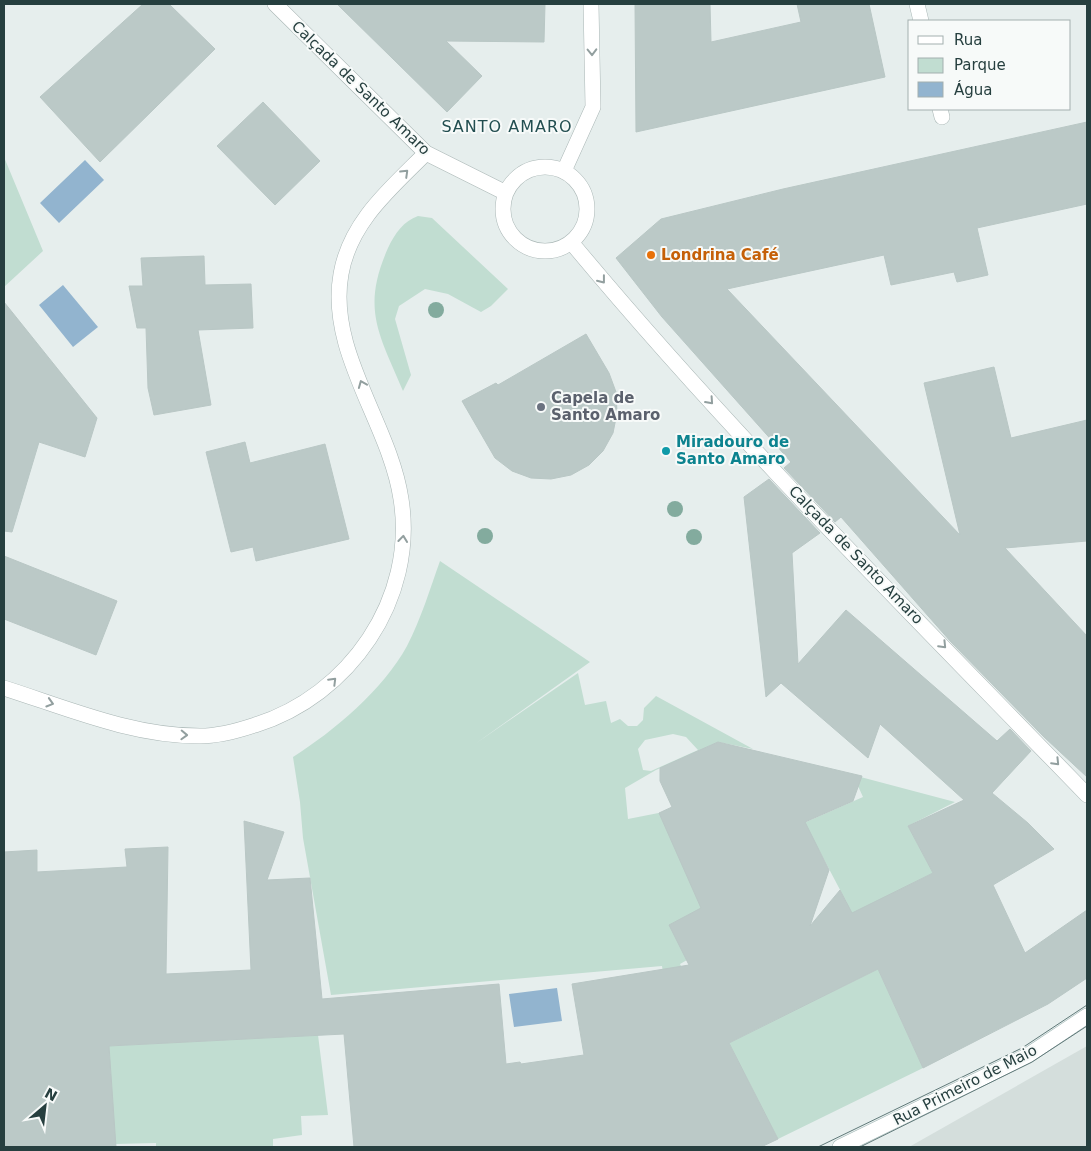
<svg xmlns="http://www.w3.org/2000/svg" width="1091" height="1151" viewBox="0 0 1091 1151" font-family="'DejaVu Sans',sans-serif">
  <rect width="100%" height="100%" fill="#e6eeed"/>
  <!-- built -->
  <path fill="#d4dedc" d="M 1087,1046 L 1087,1147 L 909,1147 Z"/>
  <!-- green -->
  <path fill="#c1ddd1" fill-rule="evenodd" d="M 4,157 L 43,251 L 4,287 Z
    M 418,216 L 432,218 L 508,289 L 491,306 L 481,312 L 448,294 L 425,289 L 399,306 L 395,319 L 411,375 L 403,391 C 379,334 361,309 388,248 C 395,233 404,221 418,216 Z
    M 440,561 L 590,662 L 475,744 L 578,673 L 585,705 L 606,701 L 611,723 L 620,719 L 628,726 L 637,726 L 643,720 L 644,708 L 656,696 L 753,749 L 718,742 L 656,770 L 625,788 L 628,819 L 790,787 L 806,822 L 863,797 L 853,775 L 955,802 L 908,826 L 933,873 L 877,901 L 850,950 L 847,903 L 819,850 L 670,925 L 687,960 L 680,964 L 713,1032 L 681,1093 L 662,966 L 331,995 L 303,838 L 300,802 L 293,757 C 334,731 383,690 407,646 C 421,619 430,589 440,561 ZM 673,734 L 686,737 L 698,750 L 651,771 L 643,770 L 638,749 L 645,740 Z
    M 878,969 L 923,1068 L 778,1139 L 729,1043 Z
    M 318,1035 L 328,1115 L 301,1116 L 302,1135 L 273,1139 L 273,1147 L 156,1147 L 156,1143 L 115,1144 L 109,1046 Z"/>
  <!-- water -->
  <path fill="#92b4cf" d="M 85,160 L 104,180 L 59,223 L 40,203 Z
    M 63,285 L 98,327 L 73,347 L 39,305 Z
    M 557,988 L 562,1021 L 514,1027 L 509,994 Z"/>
  <!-- building -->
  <path fill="#bbc9c7" stroke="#b9c7c5" d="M 143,4 L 169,4 L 215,49 L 100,162 L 40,97 Z
    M 337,4 L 545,4 L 544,42 L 446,41 L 482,76 L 447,112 Z
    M 635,4 L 710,4 L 711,42 L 801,22 L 797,4 L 869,4 L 885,77 L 636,132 Z
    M 263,102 L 320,161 L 275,205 L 217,146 Z
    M 1087,122 L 1087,204 L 977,228 L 988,275 L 957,282 L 954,272 L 891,285 L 884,255 L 727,289 L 960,535 L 924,383 L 994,367 L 1011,438 L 1087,420 L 1087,541 L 1005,548 L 1087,636 L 1087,777 L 1044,737 L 951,642 L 841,517 L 835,522 L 784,468 L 791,462 L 662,317 L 616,258 L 661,219 L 783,189 Z
    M 204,256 L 205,285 L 251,284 L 253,328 L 198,330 L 211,405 L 154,415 L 148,388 L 146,328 L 137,328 L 129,286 L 143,286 L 141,258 Z
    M 4,302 L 97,418 L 85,457 L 39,442 L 12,532 L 4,531 Z
    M 586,334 L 609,373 L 616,392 L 617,413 L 613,433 L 603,451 L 589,465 L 571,475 L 551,479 L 531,478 L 512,471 L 495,458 L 462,401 L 496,383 L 498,385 Z
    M 245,442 L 250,463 L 325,444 L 349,539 L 256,561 L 253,547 L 231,552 L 206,452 Z
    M 769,479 L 820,533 L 792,553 L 798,664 L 846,610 L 997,741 L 1010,729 L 1031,751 L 992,793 L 1028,823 L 1054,849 L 993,885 L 1025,953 L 1087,910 L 1087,978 L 1048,1004 L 923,1068 L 878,969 L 729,1043 L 778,1139 L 761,1147 L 354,1147 L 344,1034 L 109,1046 L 116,1147 L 4,1147 L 4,852 L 37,850 L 37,872 L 127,867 L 125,849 L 168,847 L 166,974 L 251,970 L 244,821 L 284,832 L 267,880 L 310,878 L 322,999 L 499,984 L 506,1064 L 520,1062 L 521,1064 L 584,1055 L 572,984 L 689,965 L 669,925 L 701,908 L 659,813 L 672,807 L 660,781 L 660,768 L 700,750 L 718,742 L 862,776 L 853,801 L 805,822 L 829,870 L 810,926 L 840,890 L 852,913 L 933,873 L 908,826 L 964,800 L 880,724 L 868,758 L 781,683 L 766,697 L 744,497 Z
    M 4,556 L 117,601 L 96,655 L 4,619 Z"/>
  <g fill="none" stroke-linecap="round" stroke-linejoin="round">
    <!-- street casing -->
    <g stroke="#a9b6b5" stroke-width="16">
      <path id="street" d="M 275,4 L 426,153 L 506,193
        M 917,4 L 921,21
        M 940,109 L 942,117
        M503 209a42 42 0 1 1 84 0a42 42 0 1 1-84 0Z
        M 564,171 L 593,107 L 591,4
        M 571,242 C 732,436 912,614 1087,795
        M 4,688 C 67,708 132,736 200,736 C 218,736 237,731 255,725 C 349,696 417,599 401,499 C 390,424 327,352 341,274 C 350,222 390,189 426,153"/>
    </g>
    <!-- secondary casing -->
    <g stroke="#a2b6b5" stroke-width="16">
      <path id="secondary" d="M 840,1147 L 1027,1056 L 1087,1016"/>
    </g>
    <!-- street -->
    <use href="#street" stroke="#fff" stroke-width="15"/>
    <!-- secondary -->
    <use href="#secondary" stroke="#fff" stroke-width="15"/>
    <!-- tram -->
    <path stroke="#617a7a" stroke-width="1" d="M 818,1147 L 1022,1048 L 1087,1005
      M 860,1147 L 1032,1062 L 1087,1026"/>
  </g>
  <!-- trees -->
  <g fill="#83ab9e">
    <circle cx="436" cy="310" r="8"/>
    <circle cx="675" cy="509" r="8"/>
    <circle cx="485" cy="536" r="8"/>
    <circle cx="694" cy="537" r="8"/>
  </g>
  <!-- one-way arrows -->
  <defs><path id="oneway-chevron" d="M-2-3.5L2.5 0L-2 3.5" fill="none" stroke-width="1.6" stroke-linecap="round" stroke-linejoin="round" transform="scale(1.25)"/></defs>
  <g stroke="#929f9f">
    <use href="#oneway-chevron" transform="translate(592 52) rotate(89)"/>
    <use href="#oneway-chevron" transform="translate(405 173) rotate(-44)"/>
    <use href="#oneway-chevron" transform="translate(602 280) rotate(52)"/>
    <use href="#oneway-chevron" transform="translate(362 384) rotate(-112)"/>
    <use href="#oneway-chevron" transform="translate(710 401) rotate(48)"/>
    <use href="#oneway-chevron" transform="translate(403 539) rotate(-84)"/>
    <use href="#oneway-chevron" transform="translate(943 645) rotate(46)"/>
    <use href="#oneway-chevron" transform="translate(333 681) rotate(-45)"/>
    <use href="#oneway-chevron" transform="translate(50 703) rotate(17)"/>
    <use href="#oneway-chevron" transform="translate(184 735) rotate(2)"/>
    <use href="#oneway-chevron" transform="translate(1056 762) rotate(46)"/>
  </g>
  <!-- markers -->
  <circle fill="#e8710a" stroke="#f7faf9" stroke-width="2" cx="651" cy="255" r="5"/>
  <circle fill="#6b7280" stroke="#f7faf9" stroke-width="2" cx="541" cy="407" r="5"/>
  <circle fill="#0f9aa8" stroke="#f7faf9" stroke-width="2" cx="666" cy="451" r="5"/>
  <g text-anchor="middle" stroke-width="4" stroke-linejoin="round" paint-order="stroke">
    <!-- street labels -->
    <g font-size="15" fill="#263f3f" stroke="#f7faf9">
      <text transform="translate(361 88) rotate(44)" y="5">Calçada de Santo Amaro</text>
      <text transform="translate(856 555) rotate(46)" y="5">Calçada de Santo Amaro</text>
      <text transform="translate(965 1085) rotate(-27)" y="5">Rua Primeiro de Maio</text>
    </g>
    <!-- food labels -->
    <g font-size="15" font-weight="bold" fill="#c56008" stroke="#f7faf9" text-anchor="start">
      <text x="661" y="260">Londrina Café</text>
    </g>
    <!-- worship labels -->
    <g font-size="15" font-weight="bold" fill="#5b616d" stroke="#f7faf9" text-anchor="start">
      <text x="551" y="403">Capela de<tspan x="551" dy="17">Santo Amaro</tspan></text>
    </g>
    <!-- culture labels -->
    <g font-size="15" font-weight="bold" fill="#0d838f" stroke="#f7faf9" text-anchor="start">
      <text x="676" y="447">Miradouro de<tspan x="676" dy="17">Santo Amaro</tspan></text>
    </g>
    <!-- neighbourhood labels -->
    <g font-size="16" letter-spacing="1" fill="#224e50" stroke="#f7faf9">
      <text x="507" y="132">SANTO AMARO</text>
    </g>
  </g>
  <!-- border -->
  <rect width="1091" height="1151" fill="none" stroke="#263f3f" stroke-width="10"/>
  <!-- legend -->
  <rect x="908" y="20" width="162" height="90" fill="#f7faf9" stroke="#a3afaf"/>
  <rect x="918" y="36" width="25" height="8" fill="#ffffff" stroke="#a3afaf"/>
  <text x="954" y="45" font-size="15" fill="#263f3f">Rua</text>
  <rect x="918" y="58" width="25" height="15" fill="#c1ddd1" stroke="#a3afaf"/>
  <text x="954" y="70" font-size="15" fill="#263f3f">Parque</text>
  <rect x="918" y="82" width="25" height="15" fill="#92b4cf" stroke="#a3afaf"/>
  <text x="954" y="95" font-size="15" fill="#263f3f">Água</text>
  <!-- north arrow -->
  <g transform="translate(45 1106) rotate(28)" stroke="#f7faf9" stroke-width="4" paint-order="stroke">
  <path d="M0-4L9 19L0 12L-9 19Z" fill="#263f3f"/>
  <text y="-8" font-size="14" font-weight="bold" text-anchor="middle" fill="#263f3f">N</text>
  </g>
</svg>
